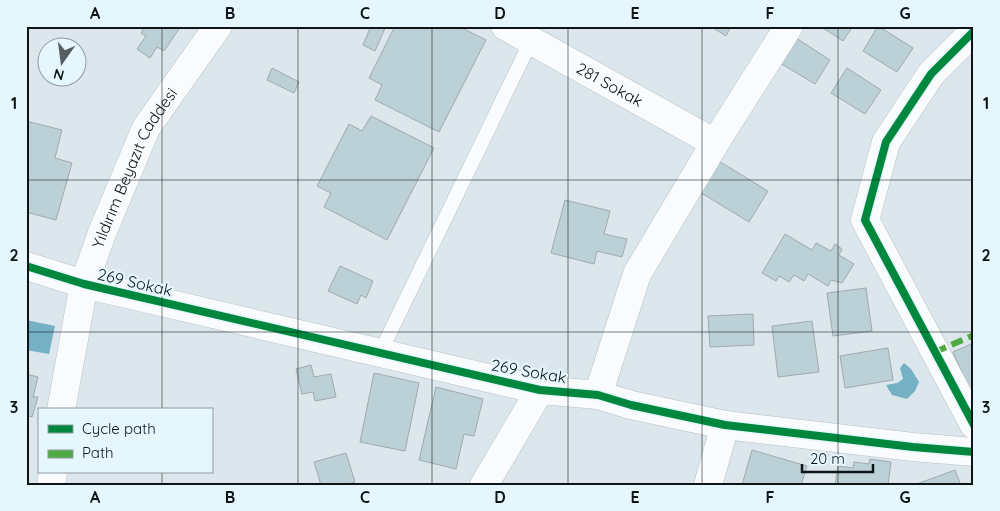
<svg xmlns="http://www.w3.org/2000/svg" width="1000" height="511" viewBox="0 0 1000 511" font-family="Quicksand,sans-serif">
  <rect width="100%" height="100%" fill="#dbe7ec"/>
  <!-- water -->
  <path fill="#76b0c5" d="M 26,320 L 55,326 L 49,354 L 26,350 Z
    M 904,363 L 911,369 L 919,382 L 915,391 L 907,399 L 892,395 L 886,385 L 897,383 L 903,379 L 900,368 Z"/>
  <!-- building -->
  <path fill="#bcd0d8" stroke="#a1a9ad" d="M 145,26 L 181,26 L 164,51 L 157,47 L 150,58 L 137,49 L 146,36 L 141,33 Z
    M 371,26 L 386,26 L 375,51 L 363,45 Z
    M 395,26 L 458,26 L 486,40 L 439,132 L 375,100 L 382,85 L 369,78 Z
    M 710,26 L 731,26 L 726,36 Z
    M 820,26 L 853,26 L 843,41 Z
    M 878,26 L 913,48 L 897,72 L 863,51 Z
    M 796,38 L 830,60 L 815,84 L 780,63 Z
    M 272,68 L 299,82 L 294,93 L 267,80 Z
    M 847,68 L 881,90 L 865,114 L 831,93 Z
    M 371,116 L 434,148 L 387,240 L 324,207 L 331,193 L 317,186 L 349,124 L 362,131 Z
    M 26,121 L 62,130 L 55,158 L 72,163 L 56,220 L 26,212 Z
    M 717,160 L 768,191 L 749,222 L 698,191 Z
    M 565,200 L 610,211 L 604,234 L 627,239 L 622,257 L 597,251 L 594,264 L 551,253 Z
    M 785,234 L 812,250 L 816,243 L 831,251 L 835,244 L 842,249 L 839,255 L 854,264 L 842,283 L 831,280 L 828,286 L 808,274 L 804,281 L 794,275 L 789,282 L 779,276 L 776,281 L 762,273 Z
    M 340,266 L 373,281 L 366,298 L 361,295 L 357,304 L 328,291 Z
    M 866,288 L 872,331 L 833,336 L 827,293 Z
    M 753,314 L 754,345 L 710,347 L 708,316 Z
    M 812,321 L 819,372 L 778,377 L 772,326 Z
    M 974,343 L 974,400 L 953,352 Z
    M 888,348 L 893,380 L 845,388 L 840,356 Z
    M 311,365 L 314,377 L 331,374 L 336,397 L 315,401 L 313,392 L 302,394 L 296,369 Z
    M 374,373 L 419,383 L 405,451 L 360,442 Z
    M 26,374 L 38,377 L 33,397 L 38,397 L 32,417 L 26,415 Z
    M 436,387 L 483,399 L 474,436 L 464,434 L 456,469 L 419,460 Z
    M 752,450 L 807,466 L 801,485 L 742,485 Z
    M 346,453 L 355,482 L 344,485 L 321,485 L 314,462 Z
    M 870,459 L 891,462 L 888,485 L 835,485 L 838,466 L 853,468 L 854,462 L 869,464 Z
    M 955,470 L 960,483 L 955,485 L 914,485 Z"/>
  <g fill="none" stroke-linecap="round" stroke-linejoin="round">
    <!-- lane casing -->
    <g stroke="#b8c1c5" stroke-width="15">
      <path id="lane" d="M 380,353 L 531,41"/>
    </g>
    <!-- street casing -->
    <g stroke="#b8c1c5" stroke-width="29">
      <g id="street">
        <path id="s1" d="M 505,26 L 715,143"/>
        <path d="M 974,31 L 931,74 L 886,142 L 865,220 L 974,425"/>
        <path d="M 26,266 L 84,284 L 540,390 L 598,395 L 631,405 L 725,425 L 913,447 L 974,452"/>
        <path d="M 598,395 L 637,274 L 715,143 L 789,26"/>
        <path d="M 484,485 L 540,390"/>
        <path d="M 708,485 L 725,425"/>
      </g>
    </g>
    <!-- secondary casing -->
    <g stroke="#b8c1c5" stroke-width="29">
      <g id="secondary">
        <path id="s2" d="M 61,410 L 84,284 L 102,233 L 146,128 L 218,26"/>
        <path d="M 51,485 L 53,472"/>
      </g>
    </g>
    <!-- lane -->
    <use href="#lane" stroke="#fafbfc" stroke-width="14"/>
    <!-- street -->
    <use href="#street" stroke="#fafbfc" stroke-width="28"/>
    <!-- secondary -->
    <use href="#secondary" stroke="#fafbfc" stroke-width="28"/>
    <!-- quiet -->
    <path stroke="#50a942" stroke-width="6" stroke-dasharray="12 6" stroke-linecap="butt" d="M 935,352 L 974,335"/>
    <!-- cycleway casing -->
    <g stroke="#e5f6fd" stroke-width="11">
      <path id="cycleway" d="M 974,31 L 931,74 L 886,142 L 865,220 L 974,425
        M 26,266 L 84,284 L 540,390 L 598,395 L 631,405 L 725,425 L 913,447 L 974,452"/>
    </g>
    <!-- cycleway -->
    <use href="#cycleway" stroke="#00873e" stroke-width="8"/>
  </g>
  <!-- grid -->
  <path fill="none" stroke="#0d1517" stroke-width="1" stroke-opacity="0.55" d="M 162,26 L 162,410M 298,26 L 298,485M 432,26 L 432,485M 568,26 L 568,485M 702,26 L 702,485M 838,26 L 838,485M 26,180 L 974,180M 26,332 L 974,332M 162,472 L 162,485"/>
  <g text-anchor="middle" stroke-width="4.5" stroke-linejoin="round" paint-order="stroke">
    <!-- street labels -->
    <g font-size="16" fill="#0d1517" stroke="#e5f6fd">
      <text dy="6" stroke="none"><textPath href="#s1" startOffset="120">281 Sokak</textPath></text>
      <text dy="6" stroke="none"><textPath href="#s2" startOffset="255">Yıldırım Beyazıt Caddesi</textPath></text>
      <text transform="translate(135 282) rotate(13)" y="6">269 Sokak</text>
      <text transform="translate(529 371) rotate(10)" y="6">269 Sokak</text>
    </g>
  </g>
  <!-- border -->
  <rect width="1000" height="511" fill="none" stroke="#e5f6fd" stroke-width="55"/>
  <!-- legend -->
  <rect x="38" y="408" width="175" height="65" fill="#e5f6fd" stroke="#8f9ca1"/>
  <rect x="48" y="425" width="25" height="8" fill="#00873e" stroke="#8f9ca1"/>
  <text x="82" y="434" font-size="15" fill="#0d1517">Cycle path</text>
  <rect x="48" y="450" width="25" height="8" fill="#50a942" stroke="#8f9ca1"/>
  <text x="82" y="458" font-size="15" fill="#0d1517">Path</text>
  <!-- north arrow -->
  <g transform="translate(62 62) rotate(194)"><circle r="24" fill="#e5f6fd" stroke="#8f9ca1"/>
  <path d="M0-4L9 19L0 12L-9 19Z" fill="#555e62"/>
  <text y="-8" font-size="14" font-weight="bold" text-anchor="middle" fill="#0d1517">N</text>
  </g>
  <!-- scale -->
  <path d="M802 464v8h71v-8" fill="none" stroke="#0d1517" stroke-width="2.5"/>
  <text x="810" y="464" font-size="15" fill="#0d1517" stroke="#e5f6fd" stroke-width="4" paint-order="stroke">20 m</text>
  <rect x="28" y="28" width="944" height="456" fill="none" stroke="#0d1517" stroke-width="2"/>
  <g font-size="16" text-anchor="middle" font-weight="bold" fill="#0d1517">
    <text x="95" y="19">A</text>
    <text x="230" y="19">B</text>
    <text x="365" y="19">C</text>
    <text x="500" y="19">D</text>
    <text x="635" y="19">E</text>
    <text x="770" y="19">F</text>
    <text x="905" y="19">G</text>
    <text x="14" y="109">1</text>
    <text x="986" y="109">1</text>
    <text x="14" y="261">2</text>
    <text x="986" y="261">2</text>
    <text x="14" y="413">3</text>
    <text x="986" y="413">3</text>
    <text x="95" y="503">A</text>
    <text x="230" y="503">B</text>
    <text x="365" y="503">C</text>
    <text x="500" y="503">D</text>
    <text x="635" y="503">E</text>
    <text x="770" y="503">F</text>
    <text x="905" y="503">G</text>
  </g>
</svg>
